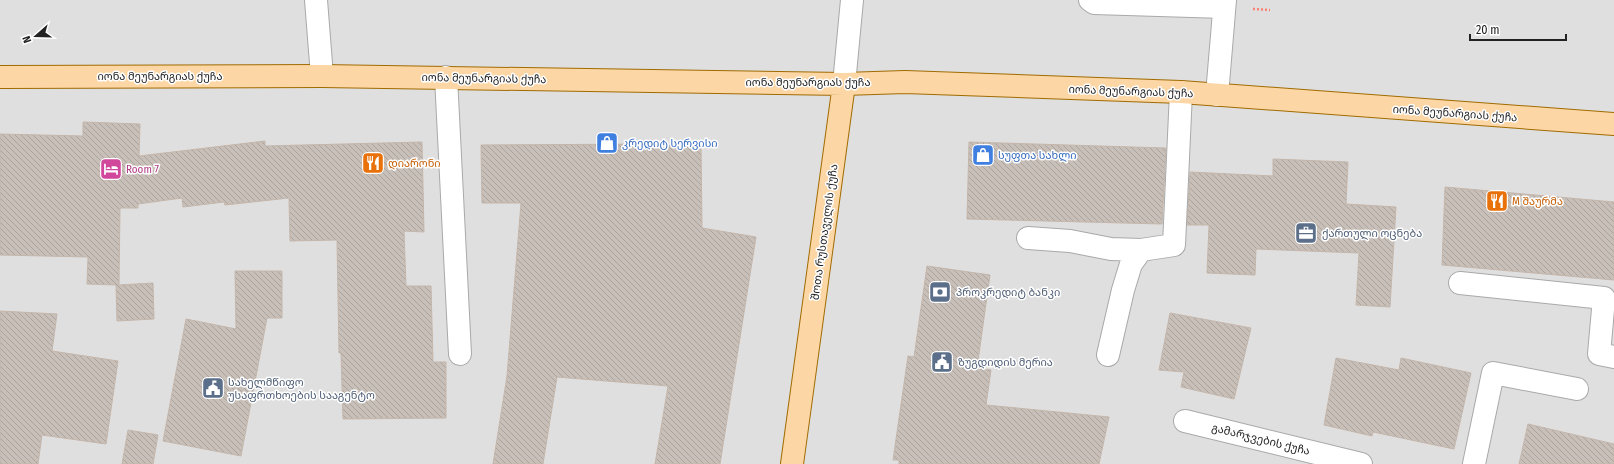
<svg xmlns="http://www.w3.org/2000/svg" width="1614" height="464" viewBox="0 0 1614 464" font-family="'Fira Sans Condensed','Noto Sans Georgian',sans-serif">
  <defs>
    <pattern id="building-back-hatch" width="6" height="6" patternUnits="userSpaceOnUse"><rect width="6" height="6" fill="#c7bfb8"/><path d="M-1 5l2 2M0 0l6 6M5-1l2 2" fill="none" stroke="#aba49e"/></pattern>
  </defs>
  <rect width="100%" height="100%" fill="#f2efe9"/>
  <!-- residential -->
  <path fill="#e0dfdf" d="M 0,0 L 1614,0 L 1614,464 L 0,464 Z"/>
  <!-- building -->
  <path fill="url(#building-back-hatch)" stroke="#c4b6ab" d="M 83,122 L 140,124 L 139,156 L 265,141 L 265,146 L 422,142 L 424,232 L 404,231 L 406,286 L 431,286 L 433,362 L 446,362 L 446,418 L 343,419 L 341,353 L 339,353 L 337,240 L 290,241 L 289,198 L 225,205 L 224,202 L 183,207 L 182,198 L 138,204 L 138,208 L 120,208 L 119,285 L 153,283 L 154,319 L 117,321 L 116,285 L 87,284 L 88,257 L 0,255 L 0,134 L 83,136 Z
    M 969,142 L 1166,148 L 1162,224 L 967,219 Z
    M 653,144 L 653,146 L 701,145 L 702,228 L 756,237 L 720,464 L 655,464 L 668,386 L 557,377 L 543,464 L 493,464 L 507,376 L 521,203 L 482,203 L 481,145 Z
    M 1273,159 L 1348,162 L 1346,204 L 1396,207 L 1390,307 L 1356,305 L 1359,253 L 1256,249 L 1255,275 L 1207,273 L 1209,225 L 1187,225 L 1190,172 L 1273,176 Z
    M 1445,187 L 1614,202 L 1614,280 L 1442,265 Z
    M 927,266 L 990,275 L 977,368 L 991,370 L 986,405 L 1109,417 L 1099,464 L 899,464 L 899,460 L 893,460 L 908,356 L 914,357 Z
    M 235,271 L 282,271 L 282,318 L 267,318 L 241,456 L 163,441 L 186,319 L 236,329 Z
    M 0,311 L 57,314 L 52,351 L 118,361 L 106,444 L 42,435 L 38,464 L 0,464 Z
    M 1170,313 L 1251,328 L 1234,399 L 1181,387 L 1184,372 L 1159,370 Z
    M 1336,358 L 1399,370 L 1401,358 L 1471,373 L 1454,449 L 1373,432 L 1372,436 L 1324,425 Z
    M 1528,424 L 1614,444 L 1614,464 L 1519,464 Z
    M 128,430 L 158,435 L 153,464 L 122,464 Z"/>
  <g fill="none" stroke-linecap="round" stroke-linejoin="round">
    <!-- minor casing -->
    <g stroke="#a9a9a9" stroke-width="24">
      <path id="minor" d="M 316,0 L 322,76
        M 1090,0 L 1094,3 L 1224,7
        M 446,77 L 460,354
        M 844,84 L 852,0
        M 1217,95 L 1225,0
        M 1028,238 L 1070,241 L 1111,249 L 1141,250
        M 1460,283 L 1604,298 L 1599,354 L 1614,357
        M 1108,355 L 1123,290 L 1131,264 L 1141,250 L 1174,245 L 1181,92
        M 1185,421 L 1361,464
        M 1474,464 L 1493,373 L 1577,389"/>
    </g>
    <!-- major casing -->
    <g stroke="#a06b00" stroke-width="24">
      <path id="major" d="M 0,77 L 322,76 L 844,84 L 905,82 L 1181,92 L 1614,124
        M 792,464 L 844,84"/>
    </g>
    <!-- path -->
    <path stroke="#fa8072" stroke-width="2.5" stroke-dasharray="2 2" stroke-linecap="butt" d="M 1253,9 L 1270,10"/>
    <!-- minor -->
    <use href="#minor" stroke="#fff" stroke-width="22"/>
    <!-- major -->
    <use href="#major" stroke="#fcd6a4" stroke-width="22"/>
  </g>
  <!-- icons -->
  <defs>
    <g id="shop-square" transform="scale(1.15)"><rect x="-9" y="-9" width="18" height="18" rx="4" fill="#3f7fe0" stroke="#fff"/><path d="M-5-2.5h2.3a2.7 3.5 0 0 1 5.4 0H5L5.5 6h-11ZM-1.5-2.5h3a1.5 2.3 0 0 0-3 0Z" fill="#fff"/></g>
    <g id="restaurant-square" transform="scale(1.15)"><rect x="-9" y="-9" width="18" height="18" rx="4" fill="#e8710a" stroke="#fff"/><path d="M-5-6h1v4h1v-4h1v4h1v-4h1v5L-1.5 .5V6h-2V.5L-5-1ZM5-6V6H3V1.5H1.5Q1.5-4 5-6Z" fill="#fff"/></g>
    <g id="hotel-square" transform="scale(1.15)"><rect x="-9" y="-9" width="18" height="18" rx="4" fill="#d1479c" stroke="#fff"/><path d="M-6-4.5h1.5V1H6V5H4.5V3h-9V5H-6ZM-4 0a1.8 1.8 0 1 1 3.6 0ZM.5 0V-2.5h3Q6-2.5 6 0Z" fill="#fff"/></g>
    <g id="office-square" transform="scale(1.15)"><rect x="-9" y="-9" width="18" height="18" rx="4" fill="#5c6f8a" stroke="#fff"/><path d="M-6-3h4V-5.5h4V-3h4V5H-6ZM-1-4.5V-3h2v-1.5ZM-6 0V1H6V0Z" fill="#fff"/></g>
    <g id="bank-square" transform="scale(1.15)"><rect x="-9" y="-9" width="18" height="18" rx="4" fill="#5c6f8a" stroke="#fff"/><path d="M-6-4H6V4H-6ZM0-2.3a2.3 2.3 0 1 0 0 4.6a2.3 2.3 0 1 0 0-4.6Z" fill="#fff"/></g>
    <g id="civic-square" transform="scale(1.15)"><rect x="-9" y="-9" width="18" height="18" rx="4" fill="#5c6f8a" stroke="#fff"/><path d="M-.6-6.5H3V-4.5H.6V-3L4-1V1h2V6H-6V1h2V-1L-.6-3ZM-1.2 2.5V6h2.4V2.5Z" fill="#fff"/></g>
  </defs>
  <g fill-rule="evenodd">
    <use href="#shop-square" x="607" y="143"/>
    <use href="#shop-square" x="983" y="155"/>
    <use href="#restaurant-square" x="373" y="163"/>
    <use href="#hotel-square" x="111" y="169"/>
    <use href="#restaurant-square" x="1497" y="201"/>
    <use href="#office-square" x="1306" y="233"/>
    <use href="#bank-square" x="940" y="292"/>
    <use href="#civic-square" x="942" y="362"/>
    <use href="#civic-square" x="213" y="388"/>
  </g>
  <g text-anchor="middle" stroke-width="3" stroke-linejoin="round" paint-order="stroke">
    <!-- street labels -->
    <g font-size="11" fill="#222" stroke="#fff">
      <text x="160" y="80">იონა მეუნარგიას ქუჩა</text>
      <text transform="translate(484 78) rotate(1)" y="4">იონა მეუნარგიას ქუჩა</text>
      <text x="808" y="86">იონა მეუნარგიას ქუჩა</text>
      <text transform="translate(1131 91) rotate(2)" y="4">იონა მეუნარგიას ქუჩა</text>
      <text transform="translate(1455 113) rotate(4)" y="4">იონა მეუნარგიას ქუჩა</text>
      <text transform="translate(824 232) rotate(-82)" y="4">შოთა რუსთაველის ქუჩა</text>
      <text transform="translate(1261 439) rotate(14)" y="4">გამარჯვების ქუჩა</text>
    </g>
    <!-- shop labels -->
    <g font-size="11" fill="#366cbe" stroke="#fff" text-anchor="start">
      <text x="622" y="147">კრედიტ სერვისი</text>
      <text x="998" y="159">სუფთა სახლი</text>
    </g>
    <!-- food labels -->
    <g font-size="11" fill="#c56008" stroke="#fff" text-anchor="start">
      <text x="388" y="167">დიარონი</text>
      <text x="1512" y="205">M შაურმა</text>
    </g>
    <!-- hotel labels -->
    <g font-size="11" fill="#b23c85" stroke="#fff" text-anchor="start">
      <text x="126" y="173">Room 7</text>
    </g>
    <!-- service labels -->
    <g font-size="11" fill="#4e5e75" stroke="#fff" text-anchor="start">
      <text x="1322" y="237">ქართული ოცნება</text>
      <text x="956" y="296">პროკრედიტ ბანკი</text>
      <text x="958" y="366">ზუგდიდის მერია</text>
      <text x="228" y="386">სახელმწიფო<tspan x="228" dy="13">უსაფრთხოების სააგენტო</tspan></text>
    </g>
  </g>
  <!-- north arrow -->
  <g transform="translate(36 36) rotate(250)" stroke="#ffffff" stroke-width="3" paint-order="stroke">
  <path d="M0-3L7 15L0 10L-7 15Z" fill="#222222"/>
  <text y="-6" font-size="11" font-weight="bold" text-anchor="middle" fill="#222222">N</text>
  </g>
  <!-- scale -->
  <path d="M1470 34v6h96v-6" fill="none" stroke="#222222" stroke-width="2"/>
  <text x="1476" y="34" font-size="12" fill="#222222" stroke="#ffffff" stroke-width="3" paint-order="stroke">20 m</text>
</svg>
